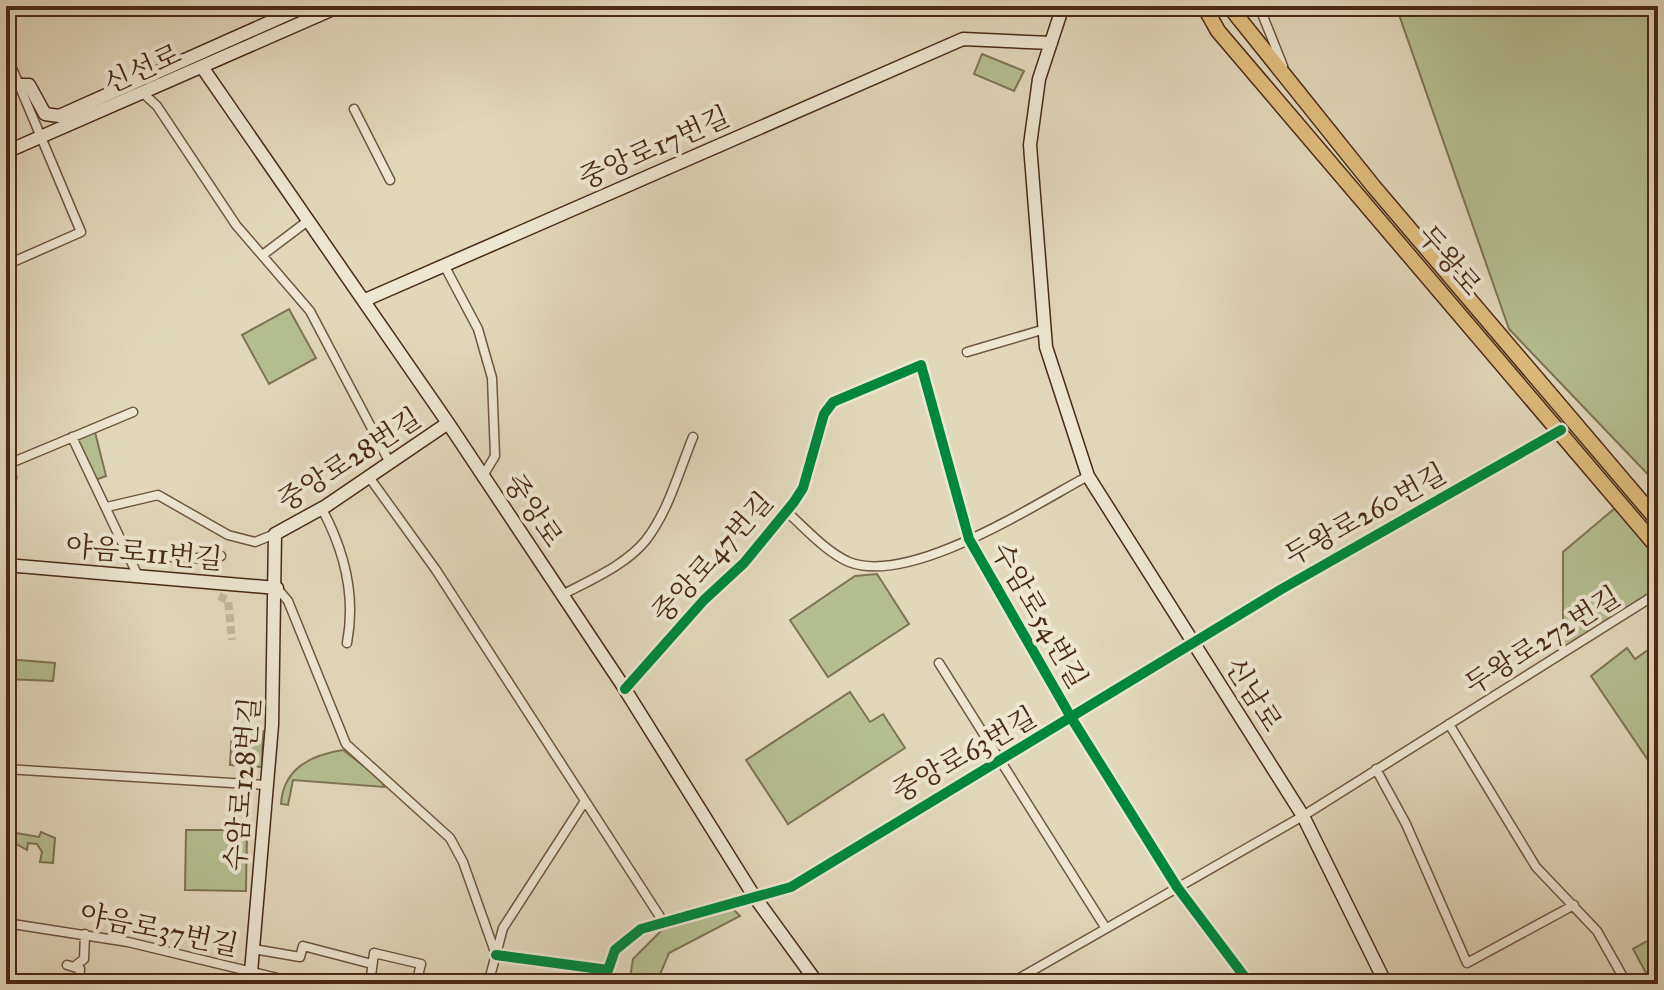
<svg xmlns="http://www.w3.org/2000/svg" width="1664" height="990" viewBox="0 0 1664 990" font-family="'IM FELL Great Primer','Noto Serif KR',serif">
  <rect width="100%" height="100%" fill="#e1d8ba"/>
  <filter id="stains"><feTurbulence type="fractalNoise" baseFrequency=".0025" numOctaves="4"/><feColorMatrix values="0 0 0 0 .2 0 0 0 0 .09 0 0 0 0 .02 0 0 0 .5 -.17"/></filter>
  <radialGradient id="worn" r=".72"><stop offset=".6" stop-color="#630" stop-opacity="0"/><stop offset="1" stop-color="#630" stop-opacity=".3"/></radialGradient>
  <!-- green -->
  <path fill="#b4be8f" stroke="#7f7452" stroke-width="2" d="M 1396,6 L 1658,6 L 1658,485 L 1509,329 Z
    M 982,54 L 1024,71 L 1014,91 L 974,74 Z
    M 289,309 L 316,358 L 269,384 L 242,335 Z
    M 94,428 L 106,476 L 95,480 L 72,437 Z
    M 1621,503 L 1658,548 L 1658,593 L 1563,652 L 1563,552 Z
    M 877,574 L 909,624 L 828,677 L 790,620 L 855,576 Z
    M 1658,643 L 1658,762 L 1652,766 L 1591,676 L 1627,648 L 1635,659 Z
    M 6,659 L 55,663 L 53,681 L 6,679 Z
    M 850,692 L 870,722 L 883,714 L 905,748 L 788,824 L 746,760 Z
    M 232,730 L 263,731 L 262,767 L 230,765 Z
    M 343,750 L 382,780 L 384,787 L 293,780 L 288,805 L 281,804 C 283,769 310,755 343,750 Z
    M 186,830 L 247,830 L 246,891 L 185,890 Z
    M 10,832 L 39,837 L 41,832 L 55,838 L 53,863 L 40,862 L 42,852 L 37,844 L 28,843 L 27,850 L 9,840 Z
    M 733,909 L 740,916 L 669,953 L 656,984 L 629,984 L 633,959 L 662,930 Z
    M 1658,935 L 1658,984 L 1652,984 L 1633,949 Z"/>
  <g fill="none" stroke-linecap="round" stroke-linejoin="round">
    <!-- street-tunnel -->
    <path stroke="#c3b599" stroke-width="8" stroke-dasharray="8 4" stroke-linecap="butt" d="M 219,596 L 228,600 L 232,640"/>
    <!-- street casing -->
    <g stroke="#70563e" stroke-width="11">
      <path id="street" d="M 1259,6 L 1283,66
        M 6,54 L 81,232 L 6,265
        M 144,94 L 157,106 L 236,225 L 310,311 L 390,463
        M 354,109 L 390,180
        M 264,254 L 309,220
        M 444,265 L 478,329 L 492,378 L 495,456 L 483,476
        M 967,352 L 1045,329
        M 72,437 L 138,576
        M 6,465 L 133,412
        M 6,467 L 12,477 L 9,502 L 6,501
        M 369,477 L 436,570 L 664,923
        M 107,507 L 158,495 L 228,535 L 255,542 L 275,534
        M 322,509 C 344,550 356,596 347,643
        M 787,512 C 805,528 826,552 849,562 C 910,586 1034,505 1088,476
        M 129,555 L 215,559 L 221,556
        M 277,588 L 288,601 L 346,744 L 450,838 L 463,862 L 496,955
        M 562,595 C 590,580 626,565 646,540 C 669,510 679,471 693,437
        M 939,663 L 1105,927
        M 625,689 L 704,600 L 744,563 L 794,502 L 803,488 L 824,414 L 833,402 L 921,365 L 969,539 L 1072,719 L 1177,887 L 1250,984
        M 1449,724 L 1536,867 L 1597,931 L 1627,984
        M 6,769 L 265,785
        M 1376,769 L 1406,824 L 1467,963 L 1574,905
        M 6,923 L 128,942 L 302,984
        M 253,949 L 300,957 L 303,946 L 372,964
        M 496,955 L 608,970 L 615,950 L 641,929 L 791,887 L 1280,590 L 1561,430
        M 67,965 L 80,969 L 79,984
        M 75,966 L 84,959 L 85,934
        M 371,978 L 395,984
        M 370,984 L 374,953 L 421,964 L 416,984
        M 488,984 L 503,928 L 585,801
        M 1009,984 L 1303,816 L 1658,593"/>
    </g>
    <!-- secondary casing -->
    <g stroke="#4a2a15" stroke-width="15">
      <path id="secondary" d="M 1063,6 L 1039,79 L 1030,145 L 1046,347 L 1088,476 L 1303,816 L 1386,984
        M 202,67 L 448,423 L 621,683 L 754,896 L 818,984
        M 20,85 L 29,85 L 45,114 L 59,116 L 306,6
        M 6,152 L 340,6
        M 365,300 L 963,39 L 1051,43
        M 6,565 L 277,588
        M 250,984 L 272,725 L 275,534 L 326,506 L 448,423"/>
    </g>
    <!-- primary casing -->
    <g stroke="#4a2a15" stroke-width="17">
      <path id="primary" d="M 1204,6 L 1218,31 L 1658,548
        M 1229,6 L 1374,187 L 1658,521"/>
    </g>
    <!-- street -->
    <use href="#street" stroke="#ece6d2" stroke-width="8"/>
    <!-- secondary -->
    <use href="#secondary" stroke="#ece6d2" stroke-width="12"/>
    <!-- primary -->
    <use href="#primary" stroke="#e0bc7d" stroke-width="14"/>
    <!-- cycleway casing -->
    <g stroke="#ece6d2" stroke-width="15">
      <path id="cycleway" d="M 625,689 L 704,600 L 744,563 L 794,502 L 803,488 L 824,414 L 833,402 L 921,365 L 969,539 L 1072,719 L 1177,887 L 1250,984
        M 496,955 L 608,970 L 615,950 L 641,929 L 791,887 L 1280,590 L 1561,430"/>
    </g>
    <!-- cycleway -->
    <use href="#cycleway" stroke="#00873e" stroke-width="10"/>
  </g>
  <g text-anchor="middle" stroke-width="8" stroke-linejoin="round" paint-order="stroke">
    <!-- street labels -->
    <g font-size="28" fill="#4a2a15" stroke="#ece6d2">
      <text transform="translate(142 68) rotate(-24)" y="10">신선로</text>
      <text transform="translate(654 147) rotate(-24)" y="10">중앙로17번길</text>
      <text transform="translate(1450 260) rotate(50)" y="10">두왕로</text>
      <text transform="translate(349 459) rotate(-33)" y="10">중앙로28번길</text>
      <text transform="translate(534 510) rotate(56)" y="10">중앙로</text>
      <text transform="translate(1365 514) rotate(-29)" y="10">두왕로260번길</text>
      <text transform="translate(144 552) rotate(5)" y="10">야음로11번길</text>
      <text transform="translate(712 557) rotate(-48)" y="10">중앙로47번길</text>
      <text transform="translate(1040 615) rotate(60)" y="10">수암로54번길</text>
      <text transform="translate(1542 640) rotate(-32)" y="10">두왕로272번길</text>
      <text transform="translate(1254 694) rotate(58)" y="10">신남로</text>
      <text transform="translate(964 754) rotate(-30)" y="10">중앙로63번길</text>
      <text transform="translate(242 784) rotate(-85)" y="10">수암로128번길</text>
      <text transform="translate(159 929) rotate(12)" y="10">야음로37번길</text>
    </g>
  </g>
  <!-- margin -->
  <rect width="1664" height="990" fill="none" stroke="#e1d8ba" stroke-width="32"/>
  <rect x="8" y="8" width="1648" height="974" fill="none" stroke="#4a2a15" stroke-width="4"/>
  <rect x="16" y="16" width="1632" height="958" fill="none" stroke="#4a2a15" stroke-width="2"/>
  <rect width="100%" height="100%" filter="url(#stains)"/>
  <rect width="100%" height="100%" fill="url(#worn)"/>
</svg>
